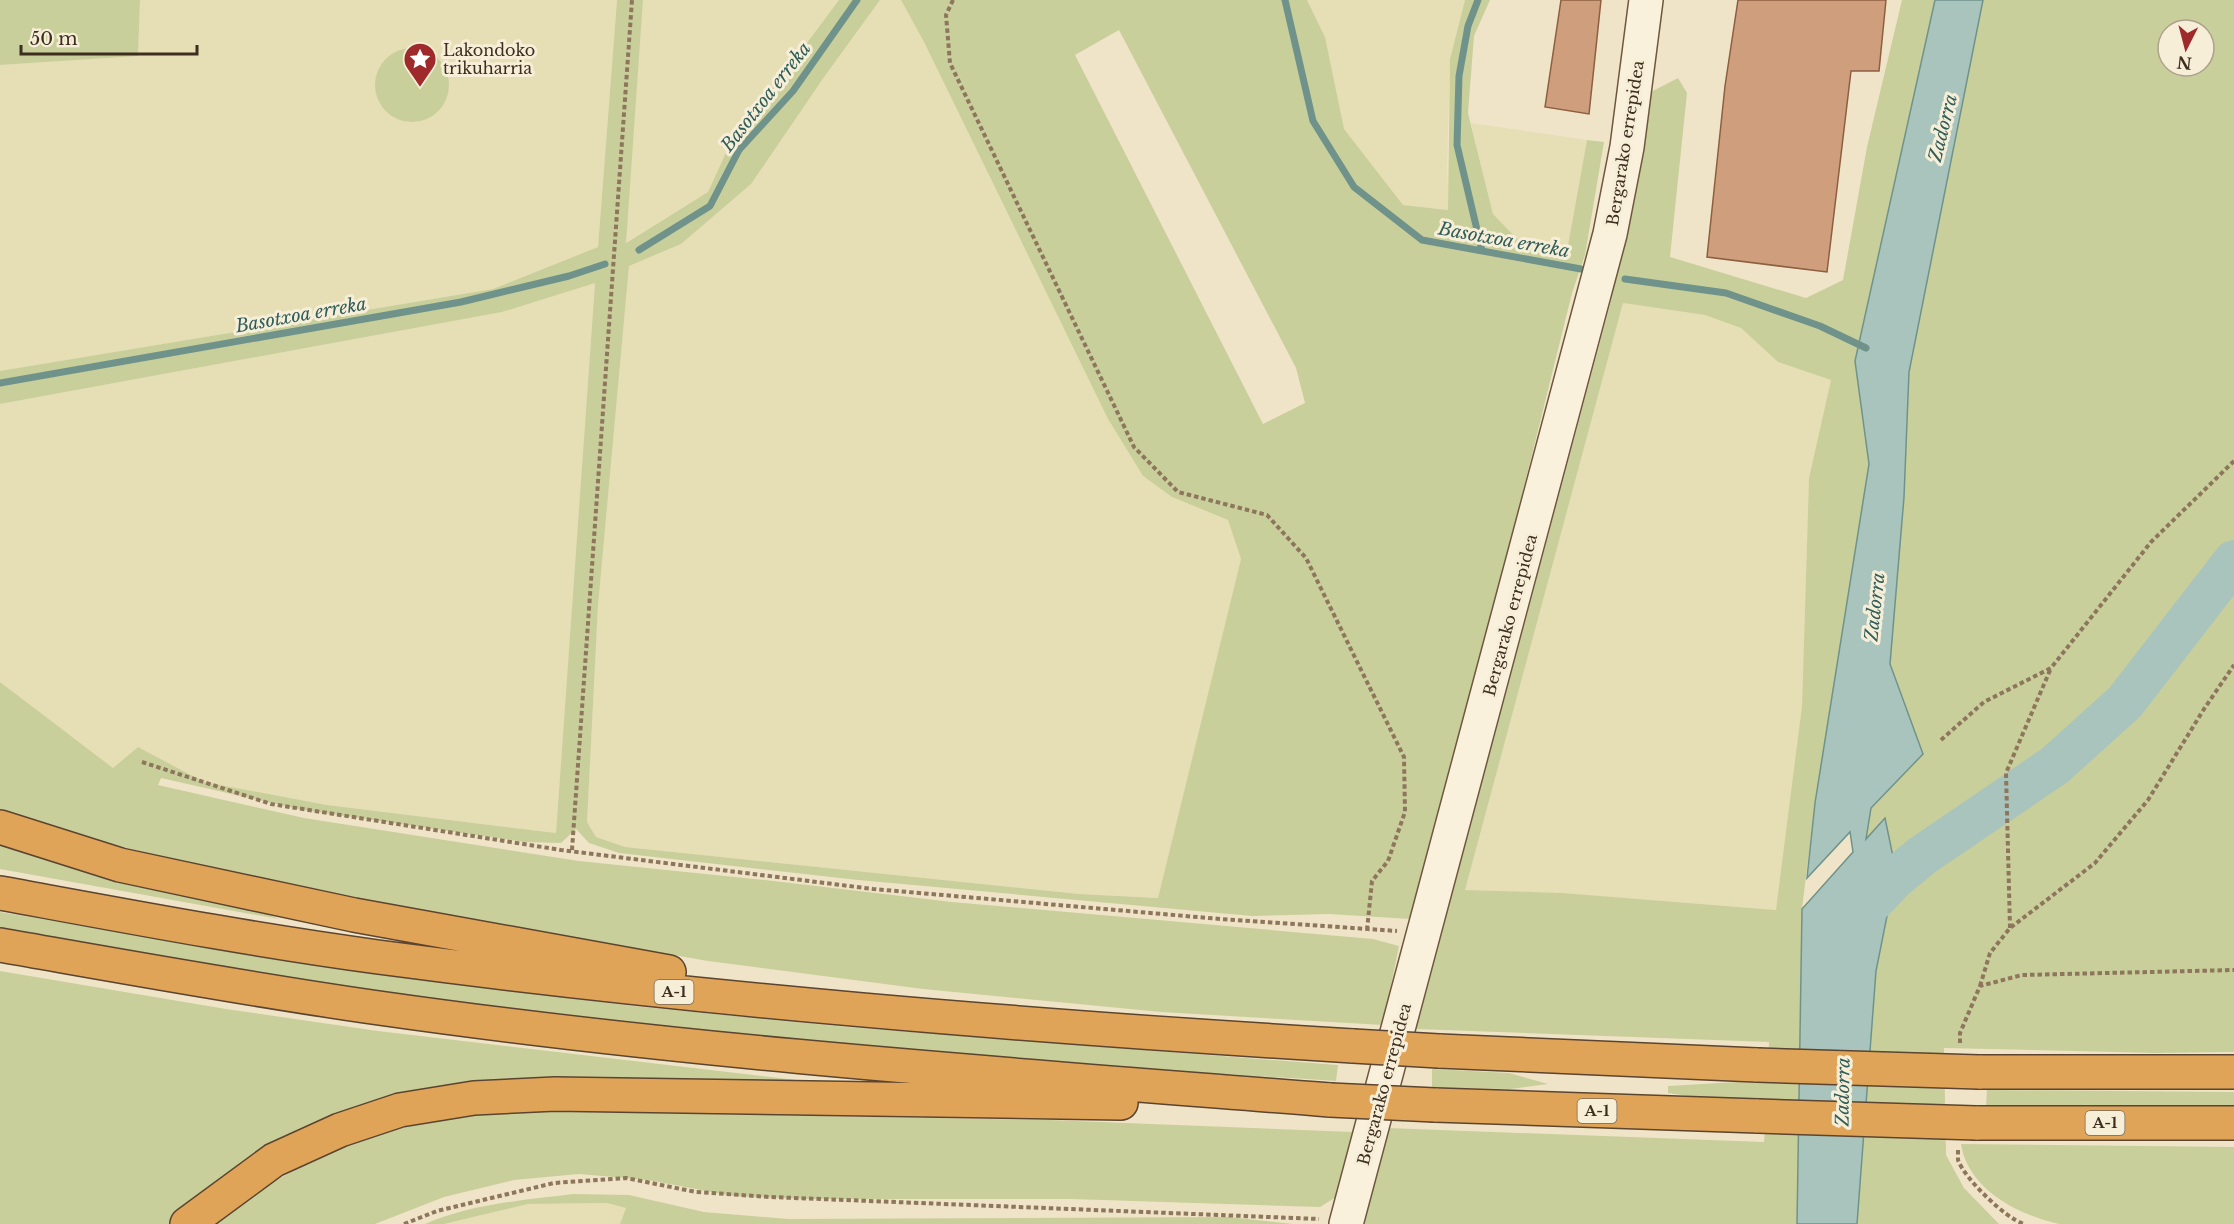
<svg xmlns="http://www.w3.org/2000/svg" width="2234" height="1224" viewBox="0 0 2234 1224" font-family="'Libre Baskerville',serif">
  <rect width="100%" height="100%" fill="#f0e4c8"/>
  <!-- farmland -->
  <path fill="#e6deb5" d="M 140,0 L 617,0 L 598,247 L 493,289 L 0,371 L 0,65 L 138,56 Z
    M 643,0 L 839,0 L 786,71 L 735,133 L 708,192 L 625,243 Z
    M 880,0 L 901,0 L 924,42 L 1108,419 L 1143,476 L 1172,497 L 1228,520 L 1241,559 L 1158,898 L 1079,894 L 625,847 L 596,837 L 587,822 L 598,606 L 629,266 L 681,244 L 822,80 Z
    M 1307,0 L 1465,0 L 1450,59 L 1447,169 L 1449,210 L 1403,205 L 1343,129 L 1325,37 Z
    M 1471,123 L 1587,140 L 1567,251 L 1520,242 L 1493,214 Z
    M 595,282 L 556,833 L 327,805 L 204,782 L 138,747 L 113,768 L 0,682 L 0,404 L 502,312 Z
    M 1623,303 L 1705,315 L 1741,328 L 1778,362 L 1831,380 L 1809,478 L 1802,706 L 1777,910 L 1563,893 L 1465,890 Z
    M 607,1203 L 626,1208 L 620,1224 L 444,1224 L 528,1204 Z"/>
  <!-- green -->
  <path fill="#c9cf9b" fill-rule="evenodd" d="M 0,0 L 140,0 L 138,56 L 0,65 Z
    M 617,0 L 643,0 L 626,243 L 708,192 L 735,133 L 786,71 L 839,0 L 880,0 L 822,80 L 751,184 L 681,244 L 629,266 L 598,606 L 587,822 L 596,837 L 625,847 L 1079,894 L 1158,898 L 1241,559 L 1228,520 L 1172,497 L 1143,476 L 1108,419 L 924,42 L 901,0 L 1307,0 L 1325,37 L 1344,129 L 1403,205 L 1448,210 L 1450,59 L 1465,0 L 1490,0 L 1474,36 L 1468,113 L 1493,214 L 1520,242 L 1567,251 L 1587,140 L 1604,142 L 1585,255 L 1572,293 L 1463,733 L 1410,919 L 1329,914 L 1252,916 L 858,880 L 619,853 L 589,843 L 576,829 L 561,843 L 525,842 L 303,810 L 161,778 L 158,785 L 304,818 L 579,861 L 765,880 L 952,902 L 1373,939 L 1399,946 L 1383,1025 L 1161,1012 L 923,989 L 708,961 L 429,913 L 150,854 L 52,829 L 0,809 L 0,682 L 113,768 L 138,747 L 204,782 L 327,805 L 556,833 L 595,283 L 502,312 L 0,404 L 0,371 L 493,289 L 598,247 ZM 1119,30 L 1296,368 L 1305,403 L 1263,424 L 1075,55 Z
    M 1902,0 L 1935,0 L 1855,361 L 1869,464 L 1815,803 L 1802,909 L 1797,1224 L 1363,1224 L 1388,1128 L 1764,1142 L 1767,1101 L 1715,1100 L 1668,1093 L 1668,1086 L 1737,1082 L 1767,1083 L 1769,1042 L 1416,1029 L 1611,301 L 1647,94 L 1678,78 L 1687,93 L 1670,257 L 1806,298 L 1843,280 L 1867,147 ZM 1623,303 L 1705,315 L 1741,328 L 1778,362 L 1831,380 L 1809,478 L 1802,706 L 1776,910 L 1563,893 L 1465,890 Z
    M 1983,0 L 2234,0 L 2234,1052 L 2156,1053 L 1944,1048 L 1946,1155 L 1964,1188 L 1999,1224 L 1857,1224 L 1876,971 L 1896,871 L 1885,819 L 1866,840 L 1871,808 L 1923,754 L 1890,664 L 1904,497 L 1909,372 ZM 2168,30 L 2204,30 L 2204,66 L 2168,66 Z
    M375 85a37 37 0 1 1 74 0a37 37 0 1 1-74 0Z
    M 0,839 L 231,900 L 279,919 L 0,869 Z
    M 0,912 L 315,965 L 633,1006 L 847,1027 L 1338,1065 L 1336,1081 C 1181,1071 1025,1063 871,1049 C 579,1023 287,985 0,929 Z
    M 0,971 L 226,1009 L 378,1031 L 848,1086 L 461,1086 L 173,1224 L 0,1224 Z
    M 1432,1069 L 1509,1073 L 1548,1084 L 1510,1089 L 1432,1088 Z
    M 1987,1090 L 2234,1092 L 2234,1108 L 1986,1106 Z
    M 529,1111 L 1050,1120 L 1354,1132 L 1336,1197 L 1320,1207 L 1071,1199 L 808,1199 L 733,1196 L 648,1180 L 579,1174 L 514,1180 L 444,1197 L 375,1224 L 216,1224 L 267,1186 L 323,1153 L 390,1128 L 461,1114 Z
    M 1961,1144 L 2234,1147 L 2234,1224 L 2059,1224 C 2019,1215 1968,1190 1961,1144 Z
    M 573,1194 L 629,1195 L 704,1212 L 788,1219 L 1229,1217 L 1293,1224 L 620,1224 L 626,1208 L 607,1203 L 528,1204 L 444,1224 L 425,1224 C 471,1204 524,1200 573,1194 Z"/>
  <!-- water -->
  <path fill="#a9c4bc" stroke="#6f938a" stroke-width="1.5" d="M 1935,0 L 1983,0 L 1909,372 L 1904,497 L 1890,664 L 1923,754 L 1871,808 L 1866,839 L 1885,818 L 1896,871 L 1876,971 L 1857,1224 L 1797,1224 L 1802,909 L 1853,852 L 1850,832 L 1807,878 L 1815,803 L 1869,464 L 1855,361 Z"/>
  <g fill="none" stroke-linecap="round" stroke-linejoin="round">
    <!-- stream -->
    <path stroke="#6f938a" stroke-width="7" d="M 1285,0 L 1313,121 L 1354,187 L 1422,240 L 1581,269
      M 1478,0 L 1468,26 L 1459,76 L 1457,145 L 1482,251
      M 639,250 L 710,206 L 739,150 L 793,91 L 857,0
      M 1625,279 L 1726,293 L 1820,326 L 1866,348
      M 0,383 L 461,302 L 569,276 L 605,264"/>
    <!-- river -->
    <path stroke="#a9c4bc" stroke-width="42" d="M 1855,919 L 1895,878 L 1923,855 L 2054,766 L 2125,702 L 2234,561"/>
  </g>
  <!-- building -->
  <path fill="#cf9f7d" stroke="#8d5f41" stroke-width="1.5" d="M 1561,0 L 1601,0 L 1589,114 L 1545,107 Z
    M 1738,0 L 1886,0 L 1879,71 L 1851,71 L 1827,272 L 1707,257 L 1725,86 Z"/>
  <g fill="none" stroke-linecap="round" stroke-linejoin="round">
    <!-- secondary casing -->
    <g stroke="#6f573f" stroke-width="36">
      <path id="secondary" d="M 1346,1224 L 1610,234 L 1627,147 L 1646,0"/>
    </g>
    <!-- highway casing -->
    <g stroke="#5b4430" stroke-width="36">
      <path id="highway" d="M 0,827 L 120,865 L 354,915 L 669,972
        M 0,893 C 126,916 252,940 378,957 C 702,1000 1027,1026 1353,1046
        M 0,945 C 126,967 252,990 379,1008 C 694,1053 1013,1075 1330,1100
        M 1439,1051 L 1757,1065
        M 1979,1072 L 2234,1072
        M 1435,1105 L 1758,1116
        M 1976,1123 L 2234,1123
        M 187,1224 L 274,1160 L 340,1130 L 400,1110 L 474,1098 L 555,1094 L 1121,1103"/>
    </g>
    <!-- path -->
    <path stroke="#8d765c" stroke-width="4" stroke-dasharray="4.5 3" stroke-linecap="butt" d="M 953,0 L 946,15 L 950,63 L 1134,447 L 1178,492 L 1267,515 L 1306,558 L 1404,757 L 1405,812 L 1388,861 L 1372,881 L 1367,930
      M 1941,740 L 1984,702 L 2051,668 L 2151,542 L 2234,461
      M 142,762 L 271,804 L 561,850 L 873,889 L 1220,919 L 1397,931
      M 572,850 L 632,0
      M 2010,928 L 2006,773 L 2051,668
      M 1980,986 L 1990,953 L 2010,928 L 2095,863 L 2148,800 L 2204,709 L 2234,665
      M 1960,1043 L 1960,1033 L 1980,986 L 2022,975 L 2234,970
      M 1958,1150 C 1958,1151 1958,1159 1958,1160 C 1965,1179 2005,1218 2024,1224
      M 404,1224 L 437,1211 L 554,1183 L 626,1178 L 696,1192 L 770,1197 L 1319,1219"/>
    <!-- secondary -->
    <use href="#secondary" stroke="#faf1dc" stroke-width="33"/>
    <!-- highway -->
    <use href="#highway" stroke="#e0a458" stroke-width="33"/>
    <!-- highway-bridge casing -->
    <g stroke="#5b4430" stroke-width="36" stroke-linecap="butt">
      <path id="highway-bridge" d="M 1353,1046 L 1439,1051
        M 1757,1065 L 1979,1072
        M 1330,1100 L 1435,1105
        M 1758,1116 L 1976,1123"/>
    </g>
    <!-- highway-bridge -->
    <use href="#highway-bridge" stroke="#e0a458" stroke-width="33"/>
  </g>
  <!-- icons -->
  <defs>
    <g id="sight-pin" transform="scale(1.725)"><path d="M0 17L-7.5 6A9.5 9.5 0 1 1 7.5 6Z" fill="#9e2a2b" stroke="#f7eed8"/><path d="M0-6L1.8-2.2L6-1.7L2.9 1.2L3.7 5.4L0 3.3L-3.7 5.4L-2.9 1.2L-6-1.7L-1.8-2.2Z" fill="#fff"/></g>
  </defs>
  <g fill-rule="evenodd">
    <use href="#sight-pin" x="420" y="59"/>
  </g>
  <g text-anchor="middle" stroke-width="6" stroke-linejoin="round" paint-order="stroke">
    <!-- shield labels -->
    <g fill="#f7eed8" stroke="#756857" stroke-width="1.5">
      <rect x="654.5" y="980" width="39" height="24" rx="4.5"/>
      <rect x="1577.5" y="1099" width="39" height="24" rx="4.5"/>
      <rect x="2085.5" y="1111" width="39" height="24" rx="4.5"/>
    </g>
    <g font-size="15" font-weight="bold" fill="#3d2e20">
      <text x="674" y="997">A-1</text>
      <text x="1597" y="1116">A-1</text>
      <text x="2105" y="1128">A-1</text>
    </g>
    <!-- poi labels -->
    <g font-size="16" fill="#3d2e20" stroke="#f7eed8" text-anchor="start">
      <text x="443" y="56">Lakondoko<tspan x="443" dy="18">trikuharria</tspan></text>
    </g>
    <!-- street labels -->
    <g font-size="16" fill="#3d2e20" stroke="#f7eed8">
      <text transform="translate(1625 143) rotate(-81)" y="6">Bergarako errepidea</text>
      <text transform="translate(1510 615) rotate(-75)" y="6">Bergarako errepidea</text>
      <text transform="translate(1384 1084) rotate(-75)" y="6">Bergarako errepidea</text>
    </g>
    <!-- water labels -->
    <g font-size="18" font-style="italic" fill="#2f5d5a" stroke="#f7eed8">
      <text transform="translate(766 97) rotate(-52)" y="6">Basotxoa erreka</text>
      <text transform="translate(1943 128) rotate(-76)" y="6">Zadorra</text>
      <text transform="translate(1504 240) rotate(10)" y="6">Basotxoa erreka</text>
      <text transform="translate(301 315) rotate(-10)" y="6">Basotxoa erreka</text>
      <text transform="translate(1875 607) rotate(-84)" y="6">Zadorra</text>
      <text transform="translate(1843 1092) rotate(-89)" y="6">Zadorra</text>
    </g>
  </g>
  <!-- north arrow -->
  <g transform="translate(2186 48) rotate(186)"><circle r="28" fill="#f7eed8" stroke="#ada18e" stroke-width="1.5"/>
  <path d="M0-4.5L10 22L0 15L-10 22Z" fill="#9e2a2b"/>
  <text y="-9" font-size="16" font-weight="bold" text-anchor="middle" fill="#3d2e20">N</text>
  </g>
  <!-- scale -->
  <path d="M21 45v9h176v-9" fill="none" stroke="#3d2e20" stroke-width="3"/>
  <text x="30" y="45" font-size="18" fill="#3d2e20" stroke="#f7eed8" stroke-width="4.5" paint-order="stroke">50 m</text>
</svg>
